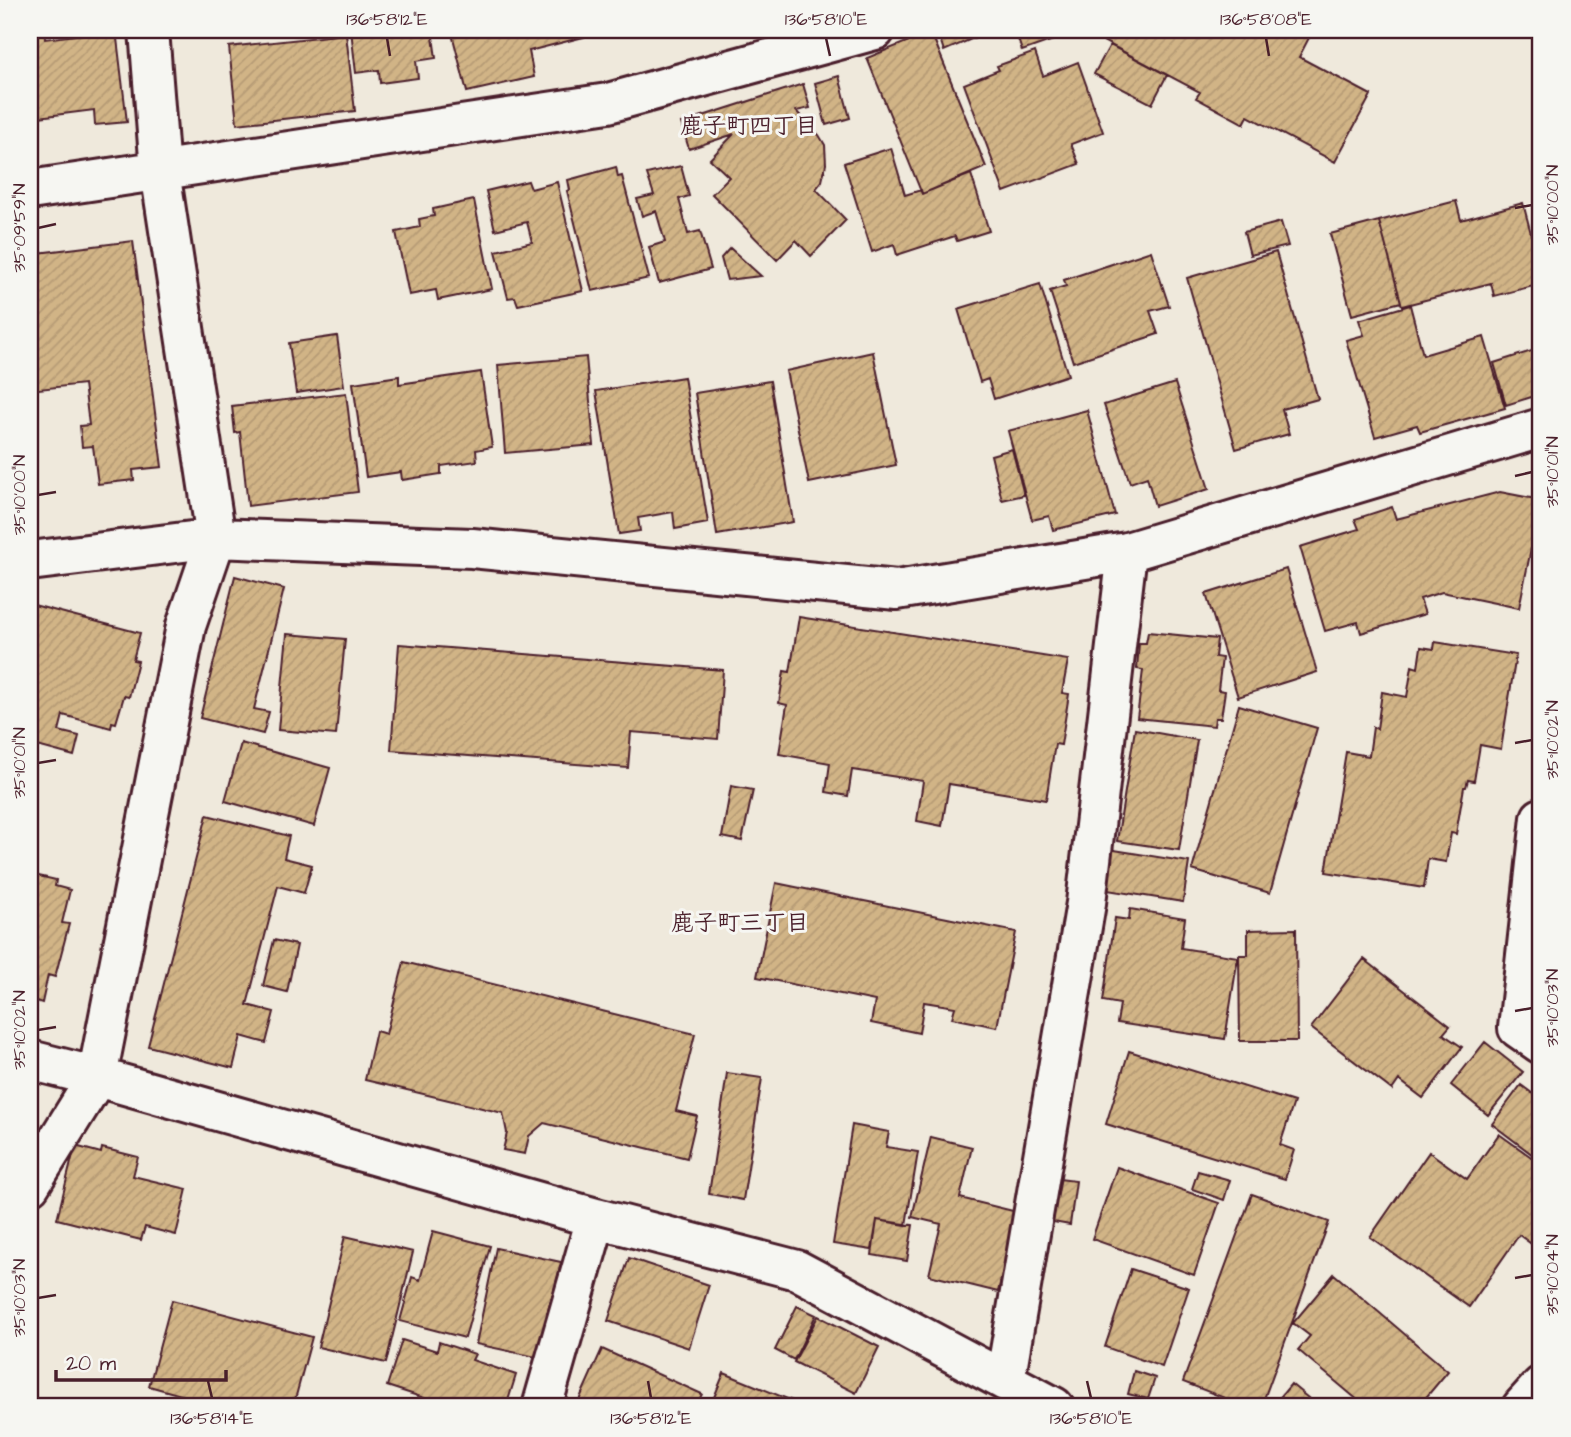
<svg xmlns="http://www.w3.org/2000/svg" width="1571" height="1437" viewBox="0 0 1571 1437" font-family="'Architects Daughter','Klee One',sans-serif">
  <defs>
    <pattern id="building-hatch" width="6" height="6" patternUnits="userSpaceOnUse" patternTransform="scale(1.75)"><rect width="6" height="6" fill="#d1b486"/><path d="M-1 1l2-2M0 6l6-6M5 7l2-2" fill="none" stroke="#b59a74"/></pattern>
  </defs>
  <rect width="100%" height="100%" fill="#efe9dc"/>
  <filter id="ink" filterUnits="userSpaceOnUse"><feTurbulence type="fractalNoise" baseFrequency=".0143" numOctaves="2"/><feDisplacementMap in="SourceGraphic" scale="14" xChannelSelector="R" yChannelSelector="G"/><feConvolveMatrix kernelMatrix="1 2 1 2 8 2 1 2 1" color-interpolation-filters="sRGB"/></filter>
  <g filter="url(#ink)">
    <!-- building -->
    <path fill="url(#building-hatch)" stroke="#4a1f2b" stroke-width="2" d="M 30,30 L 44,30 L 45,39 L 116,30 L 127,122 L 95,125 L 94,110 L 30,118 Z
      M 351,30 L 432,30 L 436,58 L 416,61 L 418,78 L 380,83 L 379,70 L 356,73 Z
      M 451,30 L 611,30 L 529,51 L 534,77 L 467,92 Z
      M 946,30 L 971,30 L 974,38 L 944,51 L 938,33 Z
      M 1015,30 L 1066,30 L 1068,35 L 1022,51 Z
      M 1087,30 L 1313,30 L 1299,57 L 1371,95 L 1335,162 L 1248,116 L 1244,124 L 1196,98 L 1200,92 L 1086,32 Z
      M 931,32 L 986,167 L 922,194 L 867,58 Z
      M 346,34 L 355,111 L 237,124 L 229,47 Z
      M 1110,45 L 1167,75 L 1152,104 L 1094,74 Z
      M 1035,52 L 1043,76 L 1078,62 L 1103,132 L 1071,144 L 1079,164 L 1004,192 L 964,84 L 999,70 L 997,66 Z
      M 839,76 L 850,118 L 826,125 L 815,83 Z
      M 803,84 L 810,108 L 796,111 L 819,135 L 825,145 L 826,164 L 822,181 L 816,189 L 846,220 L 811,256 L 796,240 L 777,260 L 712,194 L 729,177 L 710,159 L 734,134 L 689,149 L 681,123 Z
      M 891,148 L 905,195 L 921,190 L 922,194 L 971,174 L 989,231 L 957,241 L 955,236 L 897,255 L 894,244 L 872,252 L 844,163 Z
      M 681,166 L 689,196 L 679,199 L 688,234 L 700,231 L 711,269 L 659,283 L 649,247 L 665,242 L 656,211 L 642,216 L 637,199 L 654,195 L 647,174 Z
      M 616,167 L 618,177 L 622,176 L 649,278 L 592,291 L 567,191 L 570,190 L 568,180 Z
      M 528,181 L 531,189 L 557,182 L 583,291 L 518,305 L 515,297 L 508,298 L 496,251 L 532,242 L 527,222 L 495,230 L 486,191 Z
      M 474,200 L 492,289 L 438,300 L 436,290 L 409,295 L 396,232 L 420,227 L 419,219 L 434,216 L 433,209 Z
      M 1456,201 L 1461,220 L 1523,203 L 1541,272 L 1541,284 L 1494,296 L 1491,283 L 1402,306 L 1379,221 Z
      M 1379,221 L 1401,302 L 1352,315 L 1330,234 Z
      M 1281,222 L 1288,246 L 1250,255 L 1244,232 Z
      M 133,241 L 162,467 L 133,470 L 134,480 L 98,484 L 93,446 L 82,447 L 80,426 L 89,425 L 84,384 L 30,390 L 30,254 Z
      M 730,248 L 761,276 L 727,280 L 721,258 Z
      M 1151,251 L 1169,306 L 1150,311 L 1158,334 L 1073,362 L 1050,291 L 1066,286 L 1064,280 Z
      M 1276,252 L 1318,399 L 1282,409 L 1289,434 L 1236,449 L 1187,278 Z
      M 1040,284 L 1068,375 L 994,399 L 988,379 L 980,382 L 958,309 Z
      M 1410,305 L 1423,355 L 1484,337 L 1505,408 L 1420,432 L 1417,425 L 1375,437 L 1346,340 L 1364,335 L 1359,320 Z
      M 337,336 L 344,386 L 296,393 L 289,343 Z
      M 1541,348 L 1541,394 L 1506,405 L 1494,363 Z
      M 873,352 L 896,465 L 809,483 L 786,371 Z
      M 586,357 L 594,445 L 505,453 L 498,365 Z
      M 481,372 L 492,447 L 476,450 L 477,461 L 441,466 L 441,474 L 402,480 L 401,472 L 366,477 L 353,383 L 399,376 L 399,384 Z
      M 684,377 L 708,523 L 675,529 L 673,512 L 638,518 L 640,531 L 619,534 L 596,391 Z
      M 770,381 L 793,522 L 717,535 L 695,393 Z
      M 1175,383 L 1209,489 L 1155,506 L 1147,477 L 1130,483 L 1104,405 Z
      M 346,393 L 358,492 L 248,506 L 240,432 L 235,433 L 232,406 Z
      M 1087,410 L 1115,515 L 1053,530 L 1049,516 L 1032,520 L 1008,431 Z
      M 1012,449 L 1024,495 L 1002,500 L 991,455 Z
      M 1500,492 L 1541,500 L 1519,608 L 1442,592 L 1420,599 L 1425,614 L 1361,633 L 1358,622 L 1325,631 L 1300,547 L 1359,529 L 1355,519 L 1392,507 L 1396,519 Z
      M 1286,569 L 1317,672 L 1238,697 L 1206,594 Z
      M 235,576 L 284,589 L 254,709 L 269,712 L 263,734 L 200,718 Z
      M 30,604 L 140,633 L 133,660 L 138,661 L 129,697 L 124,696 L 116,723 L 112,722 L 111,728 L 63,715 L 59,731 L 79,736 L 74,756 L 30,744 Z
      M 799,617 L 1068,660 L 1062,693 L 1069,694 L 1061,745 L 1055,744 L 1046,800 L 949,784 L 942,826 L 917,821 L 923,781 L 852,770 L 848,796 L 826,792 L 830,763 L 779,754 L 787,705 L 779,703 L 784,671 L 790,672 Z
      M 1148,632 L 1217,639 L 1215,657 L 1222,658 L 1218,690 L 1225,691 L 1221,718 L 1215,718 L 1214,726 L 1137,718 L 1143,670 L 1137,669 L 1139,643 L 1146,643 Z
      M 287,634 L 345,639 L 336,735 L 278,730 Z
      M 1435,642 L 1516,655 L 1501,749 L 1480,745 L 1474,781 L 1468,780 L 1466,787 L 1464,787 L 1456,834 L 1451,833 L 1446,862 L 1428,859 L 1424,888 L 1326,872 L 1346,752 L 1369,756 L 1373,727 L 1377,729 L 1382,692 L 1407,697 L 1412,666 L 1418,668 L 1421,647 L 1434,649 Z
      M 399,644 L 723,670 L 718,739 L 631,732 L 628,768 L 391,750 Z
      M 1239,705 L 1317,728 L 1270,893 L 1192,870 Z
      M 1135,729 L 1197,740 L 1179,850 L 1117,841 Z
      M 241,743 L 330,768 L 314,826 L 225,801 Z
      M 731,786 L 753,790 L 742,841 L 722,837 Z
      M 207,815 L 289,836 L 284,858 L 312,865 L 304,893 L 278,886 L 247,1005 L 274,1012 L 266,1043 L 241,1036 L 233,1068 L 148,1046 Z
      M 1108,849 L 1189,862 L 1183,902 L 1101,889 Z
      M 30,874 L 56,880 L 55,886 L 70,890 L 62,923 L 69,924 L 55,977 L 48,975 L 42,1003 L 36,1001 L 34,1008 L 30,1007 Z
      M 776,883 L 1016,932 L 997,1027 L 952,1018 L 955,1007 L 924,1002 L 919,1033 L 871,1023 L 875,1001 L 757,977 Z
      M 1130,909 L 1185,918 L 1181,948 L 1238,957 L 1225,1039 L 1117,1023 L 1120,1004 L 1103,1001 L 1115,918 L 1129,920 Z
      M 1296,929 L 1297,1041 L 1240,1041 L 1239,955 L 1248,955 L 1248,930 Z
      M 274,940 L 297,945 L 287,992 L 263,986 Z
      M 1364,959 L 1450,1026 L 1443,1034 L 1462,1047 L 1423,1098 L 1399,1080 L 1392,1090 L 1311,1028 Z
      M 404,962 L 695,1034 L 676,1111 L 697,1116 L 687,1158 L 544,1123 L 529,1136 L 525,1154 L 503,1150 L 507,1133 L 503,1113 L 365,1080 L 376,1031 L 386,1034 Z
      M 1485,1042 L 1523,1072 L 1488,1115 L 1451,1085 Z
      M 1129,1051 L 1294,1102 L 1280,1145 L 1294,1150 L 1285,1179 L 1106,1124 Z
      M 727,1073 L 762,1078 L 743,1200 L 709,1194 Z
      M 1521,1085 L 1536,1096 L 1541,1088 L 1541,1161 L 1492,1124 Z
      M 852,1125 L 889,1132 L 886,1147 L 918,1152 L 906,1225 L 877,1220 L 872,1250 L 833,1244 Z
      M 1499,1134 L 1541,1164 L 1541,1251 L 1519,1235 L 1469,1307 L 1370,1237 L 1429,1152 L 1467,1179 Z
      M 931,1137 L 972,1147 L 960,1198 L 1017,1212 L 998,1292 L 929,1275 L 941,1224 L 912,1217 Z
      M 75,1146 L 101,1153 L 102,1148 L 138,1157 L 133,1176 L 187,1189 L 176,1235 L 145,1227 L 141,1240 L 57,1219 Z
      M 1117,1167 L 1219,1203 L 1194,1275 L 1092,1239 Z
      M 1198,1171 L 1230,1180 L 1224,1200 L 1192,1189 Z
      M 1059,1179 L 1076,1181 L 1070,1225 L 1053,1222 Z
      M 1252,1194 L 1329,1222 L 1261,1407 L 1228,1407 L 1230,1400 L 1183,1382 Z
      M 877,1220 L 913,1225 L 907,1261 L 872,1255 Z
      M 433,1231 L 490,1246 L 465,1338 L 400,1321 L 412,1277 L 420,1280 Z
      M 345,1236 L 413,1252 L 386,1363 L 318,1347 Z
      M 496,1248 L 561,1262 L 551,1309 L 550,1360 L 476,1344 Z
      M 629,1258 L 709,1285 L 689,1348 L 608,1321 Z
      M 1131,1269 L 1189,1288 L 1162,1367 L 1105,1347 Z
      M 1334,1274 L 1448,1371 L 1418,1407 L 1366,1407 L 1298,1350 L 1310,1336 L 1293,1323 Z
      M 172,1300 L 312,1337 L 293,1407 L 224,1407 L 149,1386 Z
      M 797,1306 L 816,1315 L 794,1360 L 775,1350 Z
      M 818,1316 L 879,1347 L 856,1393 L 794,1362 Z
      M 402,1340 L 437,1351 L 439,1342 L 475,1354 L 472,1360 L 516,1375 L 506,1407 L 452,1407 L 387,1386 Z
      M 602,1349 L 702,1394 L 696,1407 L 576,1407 Z
      M 1134,1371 L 1155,1378 L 1148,1399 L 1128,1394 Z
      M 724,1373 L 807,1407 L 710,1407 Z
      M 1291,1384 L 1319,1407 L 1272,1407 Z"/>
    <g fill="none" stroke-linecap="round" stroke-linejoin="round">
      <!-- minor casing -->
      <g stroke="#4a1f2b" stroke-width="44">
        <path id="minor" d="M 149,30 L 160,171 L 216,538 L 186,626 L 97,1077 L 596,1218 L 797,1270 L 1054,1407
          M 30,190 L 608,103 L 875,30
          M 30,561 L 216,538 L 472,548 L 897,590 L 1127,552 L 1541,428
          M 1541,818 L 1518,1028 L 1541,1044
          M 30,1060 L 97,1077 L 30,1185
          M 1005,1381 L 1086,903 L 1127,552
          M 542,1407 L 596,1218"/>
      </g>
      <!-- tertiary casing -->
      <g stroke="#4a1f2b" stroke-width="44">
        <path id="tertiary" d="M 1522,1407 L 1541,1386"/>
      </g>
      <!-- minor -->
      <use href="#minor" stroke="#f6f6f2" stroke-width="38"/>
      <!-- tertiary -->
      <use href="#tertiary" stroke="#f6f6f2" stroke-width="38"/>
    </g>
  </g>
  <!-- ticks -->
  <path fill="none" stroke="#4a1f2b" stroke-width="2.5" d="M 387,38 L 390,56M 826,38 L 830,56M 1266,38 L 1269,56M 1515,208 L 1532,205M 38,228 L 56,224M 1515,476 L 1532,472M 38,495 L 56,492M 1515,743 L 1532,740M 38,763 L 56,760M 1515,1011 L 1532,1008M 38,1030 L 56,1027M 1515,1278 L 1532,1275M 38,1298 L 56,1295M 208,1381 L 212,1398M 648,1381 L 651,1398M 1087,1381 L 1091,1398"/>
  <g text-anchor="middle" stroke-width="6" stroke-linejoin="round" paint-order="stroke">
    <!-- neighbourhood labels -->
    <g font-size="23" font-weight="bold" fill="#4a1f2b" stroke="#f6f6f2">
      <text x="749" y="133">鹿子町四丁目</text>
      <text x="740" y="930">鹿子町三丁目</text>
    </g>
  </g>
  <!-- margin -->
  <rect width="1571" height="1437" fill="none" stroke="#f6f6f2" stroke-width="77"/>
  <!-- scale -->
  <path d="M56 1370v10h170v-10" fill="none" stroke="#4a1f2b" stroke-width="3.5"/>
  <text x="66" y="1370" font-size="21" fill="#4a1f2b" stroke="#f6f6f2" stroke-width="5" paint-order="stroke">20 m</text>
  <rect x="38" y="38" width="1494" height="1360" fill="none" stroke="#4a1f2b" stroke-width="2.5"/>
  <g font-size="18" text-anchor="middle" fill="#4a1f2b">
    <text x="387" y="25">136°58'12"E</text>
    <text x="826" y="25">136°58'10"E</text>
    <text x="1266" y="25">136°58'08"E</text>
    <text transform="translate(1552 205) rotate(-90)" y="6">35°10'00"N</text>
    <text transform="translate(19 228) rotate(-90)" y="6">35°09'59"N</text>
    <text transform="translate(1552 472) rotate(-90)" y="6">35°10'01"N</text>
    <text transform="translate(19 495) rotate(-90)" y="6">35°10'00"N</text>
    <text transform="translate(1552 740) rotate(-90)" y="6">35°10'02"N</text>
    <text transform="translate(19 763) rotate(-90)" y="6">35°10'01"N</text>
    <text transform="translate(1552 1008) rotate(-90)" y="6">35°10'03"N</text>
    <text transform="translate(19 1030) rotate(-90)" y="6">35°10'02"N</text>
    <text transform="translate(1552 1275) rotate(-90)" y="6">35°10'04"N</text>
    <text transform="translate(19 1298) rotate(-90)" y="6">35°10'03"N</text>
    <text x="212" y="1424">136°58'14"E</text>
    <text x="651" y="1424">136°58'12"E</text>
    <text x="1091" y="1424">136°58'10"E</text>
  </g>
</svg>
